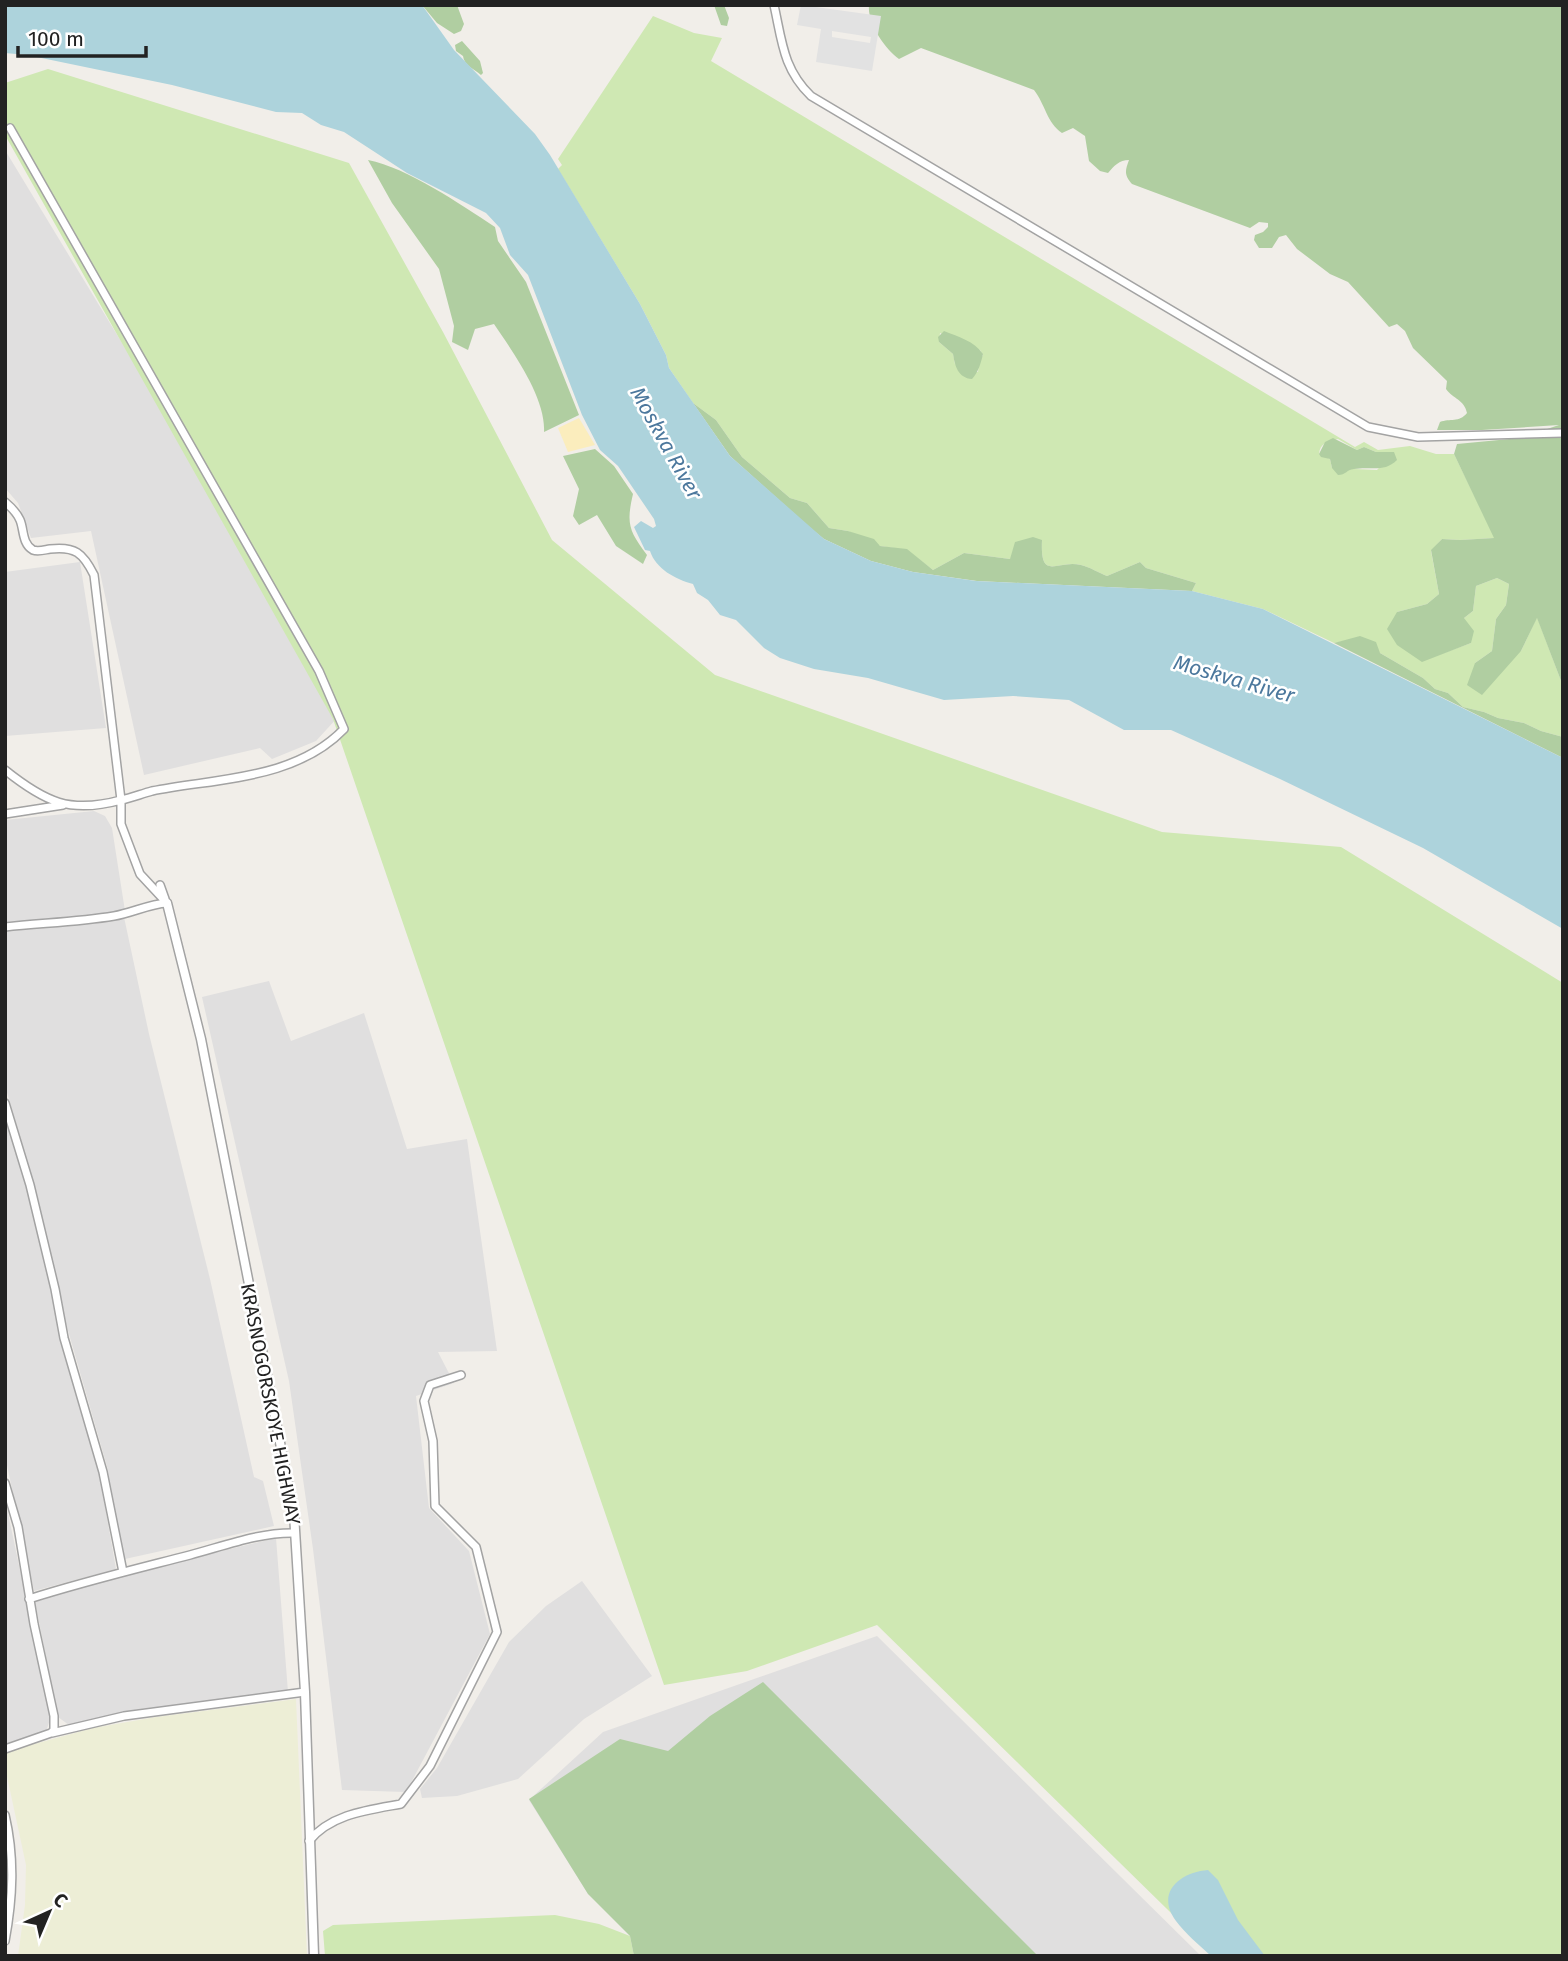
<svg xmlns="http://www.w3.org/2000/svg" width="1568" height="1961" viewBox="0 0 1568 1961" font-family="'Fira Sans',sans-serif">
  <rect width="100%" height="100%" fill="#f1eee9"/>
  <!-- residential -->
  <path fill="#e0dfdf" d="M 5,150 L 213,493 L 337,718 L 316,741 L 272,759 L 260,748 L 144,775 L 91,531 L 31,538 L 18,503 L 5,488 Z
    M 80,562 L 106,728 L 5,736 L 5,572 Z
    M 94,811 L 105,816 L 112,828 L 125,911 L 68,919 L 5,922 L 5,820 Z
    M 124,917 L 149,1034 L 210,1279 L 254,1477 L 263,1481 L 274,1526 L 125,1559 L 110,1496 L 108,1470 L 65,1320 L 37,1194 L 5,1086 L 5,930 Z
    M 269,981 L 291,1041 L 364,1013 L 407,1149 L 467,1139 L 497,1351 L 438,1352 L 454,1383 L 416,1396 L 429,1508 L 469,1551 L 490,1634 L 406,1792 L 342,1790 L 313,1549 L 289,1381 L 202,997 Z
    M 5,1106 L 99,1472 L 116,1569 L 34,1591 L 5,1456 Z
    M 5,1499 L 51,1717 L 46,1731 L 5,1744 Z
    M 276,1538 L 288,1692 L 139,1709 L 69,1725 L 58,1717 L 35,1602 L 125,1574 Z
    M 582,1581 L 652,1676 L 584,1719 L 518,1779 L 457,1796 L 422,1798 L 420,1789 L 437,1768 L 509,1642 L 546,1606 Z
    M 877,1636 L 1201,1956 L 689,1956 L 588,1894 L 529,1800 L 603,1732 Z"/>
  <!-- farmland -->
  <path fill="#edeed6" d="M 296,1699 L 307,1956 L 18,1956 L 25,1905 L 26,1865 L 5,1767 L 5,1752 L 93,1728 L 156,1717 Z"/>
  <!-- grass -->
  <path fill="#cfe8b3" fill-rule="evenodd" d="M 653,16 L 694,33 L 722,38 L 711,61 L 1355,447 L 1364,442 L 1378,450 L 1410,446 L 1436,454 L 1454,454 L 1495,538 L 1460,540 L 1442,539 L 1431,551 L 1439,594 L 1427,604 L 1397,612 L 1422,661 L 1471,643 L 1464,618 L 1473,611 L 1476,586 L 1497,578 L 1509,584 L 1506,605 L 1496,619 L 1492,651 L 1475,663 L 1521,651 L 1537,617 L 1563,686 L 1563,737 L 1541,731 L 1524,723 L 1498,718 L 1484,712 L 1463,707 L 1448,693 L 1435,689 L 1423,678 L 1380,653 L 1350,640 L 1334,643 L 1263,609 L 1192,591 L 1196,583 L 1146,568 L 1140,562 L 1107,576 C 1099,573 1090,567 1081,565 C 1057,559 1040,583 1042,540 L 1010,559 L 964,553 L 933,570 L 907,550 L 880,546 L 848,531 L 829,528 L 807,503 L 790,498 L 742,457 L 716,420 L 693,403 L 669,368 L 666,355 L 640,304 L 558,169 L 562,165 L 558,159 ZM 940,333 L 980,350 L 983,355 L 979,362 L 978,372 L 955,364 L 953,354 L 939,342 ZM 1338,439 L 1357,450 L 1364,447 L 1376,452 L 1394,452 L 1377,470 L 1332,468 L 1330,459 L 1319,454 C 1320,443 1328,441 1338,439 Z
    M 48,69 L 349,163 L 443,332 L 552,540 L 715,675 L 1162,832 L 1341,847 L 1563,983 L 1563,1956 L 1215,1956 L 877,1625 L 747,1671 L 664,1685 L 333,719 L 5,135 L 5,83 Z
    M 555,1915 L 599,1924 L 630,1936 L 634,1956 L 325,1956 L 323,1931 L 333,1925 Z"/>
  <!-- forest -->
  <path fill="#b0cea1" d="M 422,5 L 457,5 L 464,24 L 461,31 L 454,34 L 437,23 Z
    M 714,5 L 724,5 L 729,18 L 727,26 L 721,25 Z
    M 869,5 L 1563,5 L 1563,686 L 1537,618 L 1521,651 L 1482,695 L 1467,685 L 1475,663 L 1492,651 L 1496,619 L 1506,605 L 1509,584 L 1497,578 L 1476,586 L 1473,611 L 1464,618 L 1474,631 L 1471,643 L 1422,662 L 1397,645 L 1387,629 L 1397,612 L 1427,604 L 1439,594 L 1431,550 L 1442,539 L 1460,540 L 1494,538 L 1454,454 L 1457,444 L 1520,438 L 1559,425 L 1482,430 L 1437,430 L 1440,422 C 1450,418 1459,423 1467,413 C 1464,399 1453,399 1446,389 L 1447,381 L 1413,348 L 1405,331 L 1397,324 L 1389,327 L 1348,282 L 1330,274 L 1297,249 L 1286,235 L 1279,237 L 1272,248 L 1259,248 L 1254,240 L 1255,235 L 1263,232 L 1268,227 L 1268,223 L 1259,222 L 1250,228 L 1132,184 C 1124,175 1125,171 1129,160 C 1119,160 1114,166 1108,173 L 1100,171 L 1089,161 L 1085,136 L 1073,128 L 1062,133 C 1047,123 1045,104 1034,90 L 921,48 L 899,59 C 885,49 867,23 869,5 Z
    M 462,41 L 480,61 L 483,73 L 481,75 C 474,69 464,65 463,56 L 456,51 L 455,45 Z
    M 368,160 C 408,168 460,204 495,227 L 498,241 L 526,282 L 579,415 L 544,432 C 546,398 513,352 494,324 L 475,329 L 468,350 L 452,342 L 454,326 L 439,269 L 392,203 Z
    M 944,331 C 959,337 974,341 983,354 C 981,363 978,373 972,379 C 958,378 955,366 953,354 L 939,342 L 938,337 Z
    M 693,403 L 716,420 L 742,457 L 790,498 L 807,503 L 829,528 L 848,531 L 874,539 L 880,546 L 907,549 L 933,570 L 964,553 L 1010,559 L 1015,542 L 1033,537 L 1042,540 C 1040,583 1057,559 1081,565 C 1090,567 1099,573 1107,576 L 1140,562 L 1146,568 L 1196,583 L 1192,591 L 977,581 L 913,572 L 871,561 L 824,539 L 808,526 L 730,456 Z
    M 1333,438 L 1357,450 L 1364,447 L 1376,452 L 1394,452 L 1397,460 C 1384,473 1371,466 1354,469 C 1346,470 1346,475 1338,475 L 1332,468 L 1330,459 L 1321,457 L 1319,454 L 1325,442 Z
    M 595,449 L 614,466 L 633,494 C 626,524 629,531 647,555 L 643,564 L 616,546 L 597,515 L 579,525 L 573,516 L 579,489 L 563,456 Z
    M 1360,636 L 1376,642 L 1380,653 L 1423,678 L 1435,689 L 1448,693 L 1463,707 L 1484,712 L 1498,718 L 1524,723 L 1541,731 L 1563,737 L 1563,758 L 1334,643 Z
    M 763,1682 L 1038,1956 L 634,1956 L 630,1936 L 588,1894 L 529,1799 L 620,1739 L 668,1751 L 710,1716 Z"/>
  <!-- sand -->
  <path fill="#fbedbd" d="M 579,418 L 595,445 L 568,452 L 558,428 Z"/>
  <!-- parking -->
  <path fill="#e2e2e2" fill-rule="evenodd" d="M 801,5 L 881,16 L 872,71 L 816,62 L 821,29 L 797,25 ZM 832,31 L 871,37 L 870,43 L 832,37 Z"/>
  <!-- water -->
  <path fill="#add3dc" d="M 5,5 L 422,5 L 454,50 L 535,134 L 550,155 L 640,304 L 666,355 L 669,368 L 730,456 L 824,539 L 871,561 L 913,572 L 976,581 L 1192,591 L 1263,609 L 1563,758 L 1563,929 L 1423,848 L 1280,779 L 1171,730 L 1124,730 L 1069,700 L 1013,696 L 944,700 L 868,678 L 814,669 L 780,658 L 764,648 L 736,620 L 720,615 L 708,600 L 697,593 L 693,584 C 675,579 656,569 650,551 L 645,550 L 634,527 L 641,521 L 653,528 L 656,526 L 654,519 L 618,466 L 600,450 L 582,415 L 528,275 L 510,255 L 500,228 L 486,213 L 407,173 L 344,132 L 321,125 L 302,113 L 276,112 L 172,85 L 27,55 L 5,53 Z
    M 1208,1870 L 1218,1880 L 1238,1920 L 1265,1956 L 1211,1956 C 1199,1945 1185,1933 1176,1921 C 1155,1893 1180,1872 1208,1870 Z"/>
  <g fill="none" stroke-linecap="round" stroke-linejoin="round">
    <!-- minor casing -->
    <g stroke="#a3a3a3" stroke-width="10">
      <path id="minor" d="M 774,5 C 782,41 783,69 811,96 L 1368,427 L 1418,437 L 1563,433
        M 10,128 L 319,671 L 344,729 C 295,780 217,778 152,791 C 141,794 131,798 121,800 L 121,824 L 140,874 L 167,903
        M 5,502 C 11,507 17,513 20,520 C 24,529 22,544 33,550 C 38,552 44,550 50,549 C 75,546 83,553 94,575 L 121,800 C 70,814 45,802 5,770
        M 5,814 L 63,805
        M 160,885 L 165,899
        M 5,927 C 41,923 78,922 114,916 C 132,913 149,904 167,903
        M 5,1103 L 30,1185 L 55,1289 L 64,1338 L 103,1472 L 123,1572
        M 5,1483 L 18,1527 L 34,1624 L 54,1716 L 54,1730 L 51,1733 L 5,1749
        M 29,1599 C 82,1582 136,1569 190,1555 C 224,1546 260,1532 295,1533
        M 52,1733 L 124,1716 L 305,1692
        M 5,1815 C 15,1858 13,1898 5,1941
        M 309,1841 C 331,1814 368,1810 401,1804 L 430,1766 L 497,1632 L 476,1547 L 435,1506 L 433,1441 L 424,1401 L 430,1385 L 461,1375"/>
    </g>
    <!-- tertiary casing -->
    <g stroke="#a3a3a3" stroke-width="11">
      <path id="tertiary" d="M 167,903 L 201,1039 L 294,1514 L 305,1692 L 314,1956"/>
    </g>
    <!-- minor -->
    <use href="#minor" stroke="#fff" stroke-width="7"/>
    <!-- tertiary -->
    <use href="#tertiary" stroke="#fff" stroke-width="8"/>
  </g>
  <g text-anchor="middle" stroke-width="5" stroke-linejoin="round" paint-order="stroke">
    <!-- street labels -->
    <g font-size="19" fill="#222" stroke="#fff">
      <text transform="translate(271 1404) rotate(79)" y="7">KRASNOGORSKOYE HIGHWAY</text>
    </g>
    <!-- water labels -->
    <g font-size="21" font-style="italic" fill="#4c789d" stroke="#fff">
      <text transform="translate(666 443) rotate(61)" y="7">Moskva River</text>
      <text transform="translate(1234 679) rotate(16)" y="7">Moskva River</text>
    </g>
  </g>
  <!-- border -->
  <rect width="1568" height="1961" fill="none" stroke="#222222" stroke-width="14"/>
  <!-- north arrow -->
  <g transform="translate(49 1912) rotate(44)" stroke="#ffffff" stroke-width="5" paint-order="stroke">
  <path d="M0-5L12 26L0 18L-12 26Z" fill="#222222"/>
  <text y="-10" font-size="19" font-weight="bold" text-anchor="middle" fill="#222222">С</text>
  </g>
  <!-- scale -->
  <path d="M18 46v10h128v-10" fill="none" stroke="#222222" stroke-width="3.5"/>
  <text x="28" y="46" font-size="21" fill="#222222" stroke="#ffffff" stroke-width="5" paint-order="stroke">100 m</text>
</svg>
